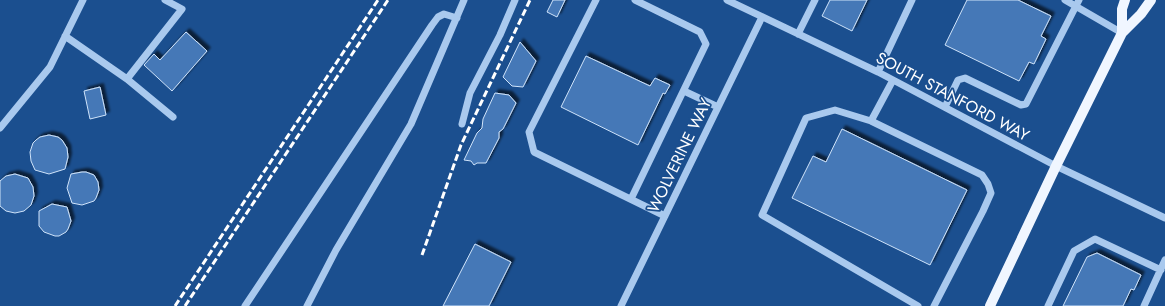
<svg xmlns="http://www.w3.org/2000/svg" width="1165" height="306" viewBox="0 0 1165 306" font-family="Jost,sans-serif">
  <defs>
    <filter id="shadow"><feDropShadow dx="3.5" dy="-3.5" stdDeviation="1" flood-color="#0009"/></filter>
  </defs>
  <rect width="100%" height="100%" fill="#1b4f8f"/>
  <!-- building -->
  <path fill="#4478b7" stroke="#cfe3fa" filter="url(#shadow)" d="M 553,0 L 565,0 L 557,17 L 547,12 Z
    M 830,0 L 867,0 L 852,31 L 822,16 Z
    M 967,0 L 1018,0 L 1051,16 L 1041,36 L 1046,39 L 1034,64 L 1029,62 L 1019,81 L 945,45 Z
    M 186,32 L 207,51 L 172,91 L 144,65 L 154,54 L 160,60 Z
    M 520,42 L 536,61 L 523,87 L 512,86 L 503,77 Z
    M 586,56 L 650,86 L 655,78 L 670,85 L 665,94 L 663,93 L 638,145 L 561,107 Z
    M 100,87 L 106,115 L 90,119 L 84,91 Z
    M 495,93 L 509,95 L 516,103 L 503,129 L 499,132 L 499,138 L 486,163 L 477,163 L 474,165 L 471,161 L 464,160 L 477,133 L 482,128 L 483,119 Z
    M 842,129 L 967,190 L 930,265 L 792,198 L 813,156 L 826,162 Z
    M 49,135 L 58,137 L 62,140 L 67,148 L 68,157 L 65,169 L 49,174 L 35,170 L 31,161 L 30,152 L 33,143 L 36,140 L 40,137 Z
    M 82,172 L 86,172 L 94,175 L 98,182 L 99,190 L 96,198 L 94,201 L 82,205 L 72,203 L 67,188 L 71,174 Z
    M 15,174 L 28,178 L 33,187 L 34,196 L 31,205 L 24,211 L 15,213 L 6,211 L 0,206 L 0,181 L 6,176 Z
    M 52,204 L 67,207 L 71,221 L 68,229 L 66,232 L 59,236 L 55,236 L 44,232 L 39,226 L 39,211 Z
    M 475,244 L 511,262 L 489,306 L 443,306 Z
    M 1097,253 L 1141,275 L 1134,290 L 1131,289 L 1123,306 L 1063,306 L 1087,257 Z"/>
  <g fill="none" stroke-linecap="round" stroke-linejoin="round">
    <!-- minor -->
    <path stroke="#a9c9ee" stroke-width="7" d="M 596,0 L 529,132 L 534,152 L 665,216
      M 727,0 L 878,72 L 1056,166 L 1165,218
      M 1065,0 L 1122,33
      M 798,34 L 815,0
      M 65,36 L 127,79 L 182,9 L 165,0
      M 878,72 L 912,0
      M 127,79 L 173,117
      M 893,80 L 871,121 L 835,110 L 806,118 L 762,215 L 918,306
      M 684,91 L 718,107
      M 945,107 L 958,80 L 965,78 L 1021,105 L 1026,104 L 1079,0
      M 871,121 L 982,175 L 988,184 L 991,193 L 983,211 L 934,306
      M 462,124 L 470,93 L 500,35 L 515,0
      M 0,128 L 50,67 L 83,0
      M 631,199 L 706,44 L 700,32 L 635,0
      M 245,306 L 432,25 L 438,17 L 444,14 L 457,18
      M 307,306 L 336,250 L 411,124 L 464,0
      M 621,306 L 762,17
      M 1048,306 L 1074,251 L 1095,239 L 1161,270
      M 1144,306 L 1165,260"/>
    <!-- major -->
    <path stroke="#f0f6ff" stroke-width="10" d="M 1122,33 L 1122,9 L 1125,0
      M 990,306 L 1056,166 L 1122,33 L 1141,14 L 1151,0"/>
    <!-- rail -->
    <path stroke="#fff" stroke-width="3" stroke-dasharray="7 3" stroke-linecap="butt" d="M 422,255 L 461,145 L 530,0
      M 175,306 L 378,0
      M 185,306 L 388,0"/>
  </g>
  <g text-anchor="middle" stroke-width="3.5" stroke-linejoin="round" paint-order="stroke">
    <!-- street labels -->
    <g font-size="16" fill="#fff" stroke="#1b4f8f">
      <text transform="translate(953 96) rotate(28)" y="6">SOUTH STANFORD WAY</text>
      <text transform="translate(679 155) rotate(-64)" y="6">WOLVERINE WAY</text>
    </g>
  </g>
</svg>
